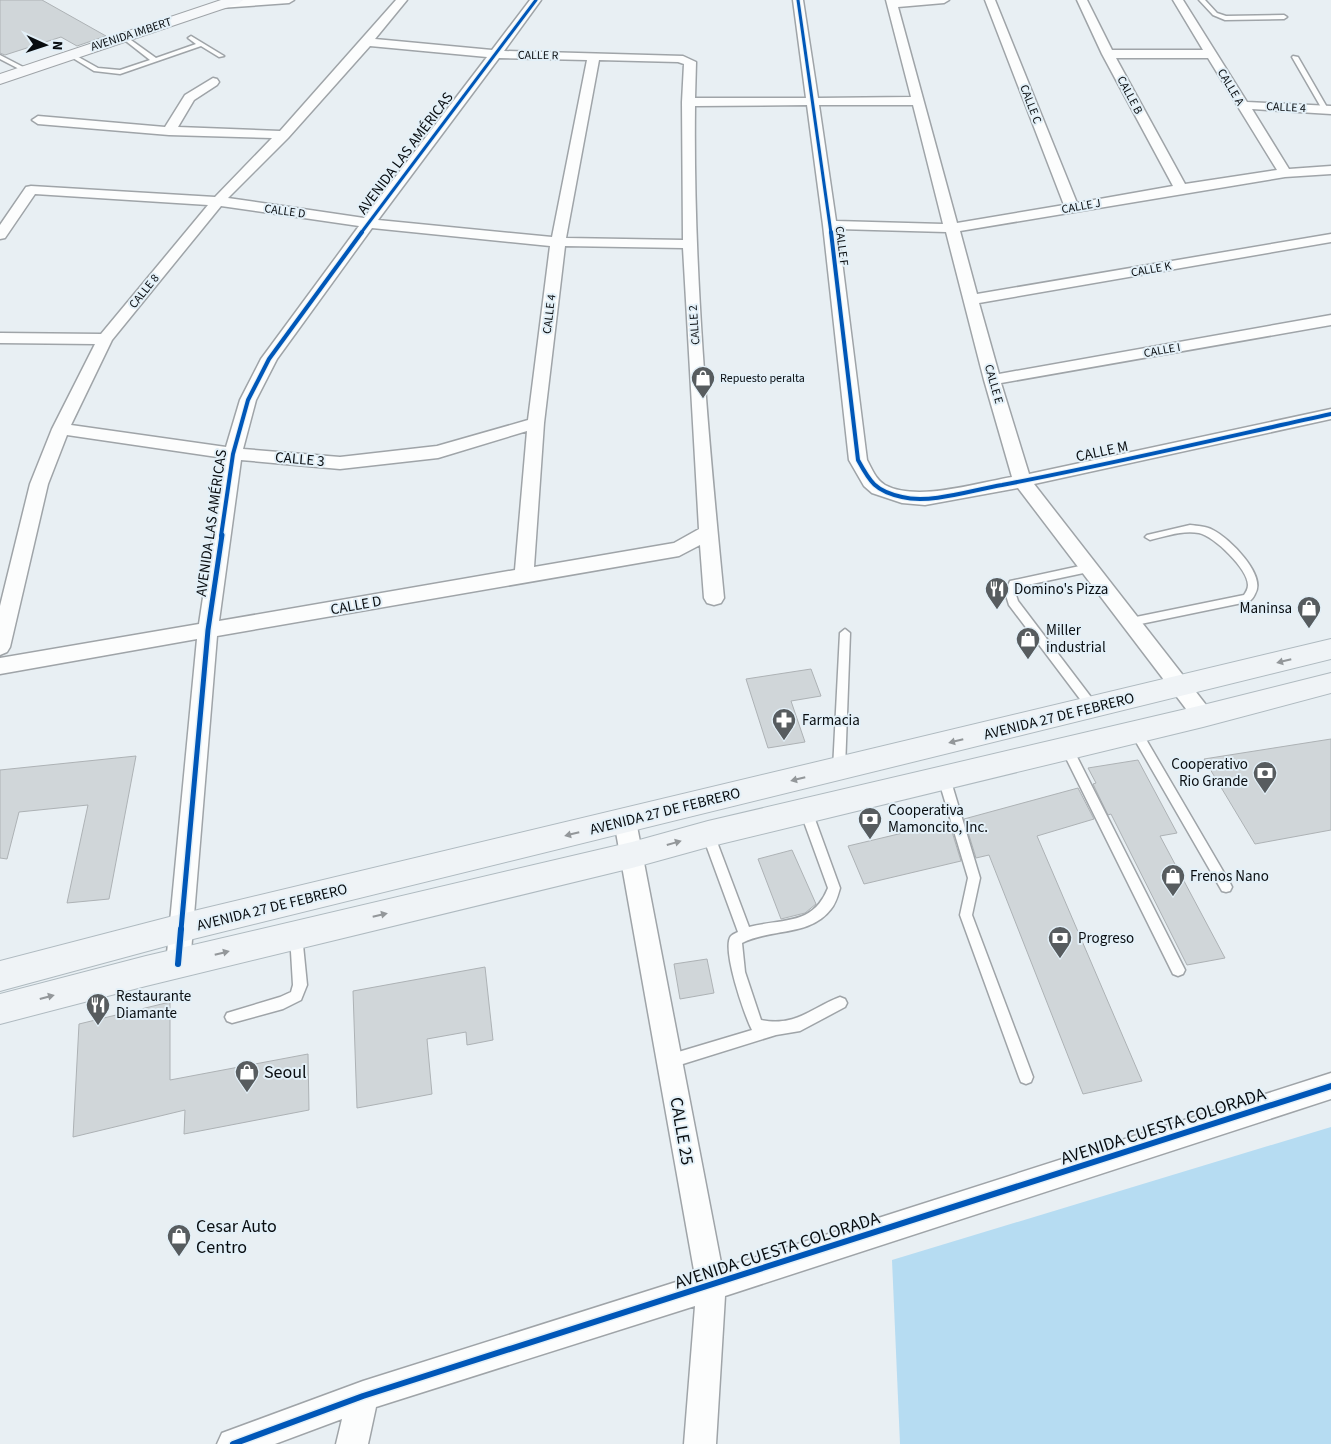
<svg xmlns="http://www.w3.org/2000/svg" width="1331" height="1444" viewBox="0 0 1331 1444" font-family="'Source Sans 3',sans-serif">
  <rect width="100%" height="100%" fill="#e8eff3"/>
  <!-- green -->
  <path fill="#b6dcf2" d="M 1331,1127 L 1331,1444 L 900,1444 L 892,1260 Z"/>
  <!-- building -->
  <path fill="#d0d6d9" stroke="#adb2b5" d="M 0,0 L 42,0 L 106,36 L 77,46 L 61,37 L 5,55 L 0,53 Z
    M 811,669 L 821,696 L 791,701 L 805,742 L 768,748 L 746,679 Z
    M 1331,739 L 1331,830 L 1255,844 L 1204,759 Z
    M 136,756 L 109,899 L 67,903 L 88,805 L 19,812 L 7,859 L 0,858 L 0,770 Z
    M 1138,760 L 1177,833 L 1160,836 L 1225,958 L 1187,965 L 1111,814 L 1108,815 L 1093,784 L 1096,783 L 1088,768 Z
    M 1078,788 L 1094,819 L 1037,836 L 1142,1081 L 1083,1094 L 989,855 L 976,858 L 964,819 Z
    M 949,822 L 961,861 L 864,884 L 848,846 Z
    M 792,850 L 816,904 L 805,913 L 781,919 L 758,859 Z
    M 707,959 L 714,993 L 680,999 L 674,964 Z
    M 485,967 L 493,1040 L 467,1045 L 466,1032 L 427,1039 L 432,1094 L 357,1108 L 353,991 Z
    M 170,1002 L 170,1080 L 308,1054 L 309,1110 L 184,1134 L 185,1110 L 73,1137 L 79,1024 Z"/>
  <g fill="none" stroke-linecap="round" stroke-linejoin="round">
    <!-- service casing -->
    <g stroke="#9fa4a8" stroke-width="3">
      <path id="service" d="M 1199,0 L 1205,0 L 1217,13 L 1226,16 L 1284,15 L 1287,17 L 1284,19 L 1225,20 L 1213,15 Z
        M 124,35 L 156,58 L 196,44 L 188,38 L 191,36 L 224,56 L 219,57 L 201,46 L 120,74 L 94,71 L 68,55 L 73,54 L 98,68 L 120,70 L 150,60 L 122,38 L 121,37 Z
        M 0,55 L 27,69 L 28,70 L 23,71 L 0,59 Z
        M 1293,56 L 1298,57 L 1328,109 L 1327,110 L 1322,109 L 1292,57 Z
        M 1190,525 C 1198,526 1206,526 1213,530 C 1229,538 1267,575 1255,594 C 1253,598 1252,600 1247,602 L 1131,626 L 1127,625 L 1126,622 L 1131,618 L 1244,595 C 1246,592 1248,589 1248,585 C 1248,569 1214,536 1199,533 C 1183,530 1166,536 1150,540 L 1145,537 L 1147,535 Z
        M 1089,564 L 1093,565 L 1094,568 L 1093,571 L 1018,587 L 1015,592 L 1018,601 L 1097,705 L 1099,708 L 1097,711 L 1089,711 L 1009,605 L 1005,592 L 1010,581 Z
        M 845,629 L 850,633 L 845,769 L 843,772 L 835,772 L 833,769 L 840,633 Z
        M 1136,728 L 1140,729 L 1230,883 L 1232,887 L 1230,891 L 1226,892 L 1222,891 L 1132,735 L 1130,732 L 1132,729 Z
        M 1067,743 L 1071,745 L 1183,966 L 1185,970 L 1183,974 L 1178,976 L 1173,974 L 1061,748 L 1063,745 Z
        M 944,773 L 948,775 L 950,778 L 980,878 L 972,915 L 1033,1077 L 1031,1082 L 1026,1084 L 1021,1082 L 1019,1077 L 960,915 L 968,878 L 938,778 L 940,775 Z
        M 806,806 L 810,807 L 812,811 L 840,888 C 838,895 836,903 831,909 C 810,937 770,928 742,943 L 745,972 L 761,1020 C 796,1027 811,1008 840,997 L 845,999 L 847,1003 L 845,1007 L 800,1031 L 776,1035 L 670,1068 L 665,1066 L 663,1061 L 665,1056 L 752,1030 C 745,1017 721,948 731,936 C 733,934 736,933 738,932 L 702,834 L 704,830 L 708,829 L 712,830 L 714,834 L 749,927 C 783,918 813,926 828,888 L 800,811 L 802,807 Z
        M 296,929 L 301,931 L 302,935 L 307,985 L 301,1000 L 283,1009 L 232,1023 L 227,1021 L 225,1017 L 227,1013 L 280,997 L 291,992 L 293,985 L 290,935 L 291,931 Z"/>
    </g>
    <!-- minor casing -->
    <g stroke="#9fa4a8" stroke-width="3">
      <path id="minor" d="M 243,0 L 294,0 L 289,3 L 220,8 L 214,5 L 220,2 Z
        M 396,0 L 407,0 L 375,39 L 492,50 L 530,0 L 541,0 L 504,51 L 683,56 L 696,62 L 695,98 L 806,98 L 793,0 L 803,0 L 818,98 L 911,97 L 886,0 L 949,0 L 944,3 L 898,7 L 957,223 L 1064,205 L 985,0 L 995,0 L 1077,203 L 1173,186 L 1102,54 L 1077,0 L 1087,0 L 1112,50 L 1203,50 L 1173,0 L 1183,0 L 1247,102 L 1331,106 L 1331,114 L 1252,109 L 1289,169 L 1331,166 L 1331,174 L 1285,177 L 960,231 L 977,294 L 1331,234 L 1331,242 L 979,303 L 999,374 L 1331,315 L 1331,325 L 1001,383 L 1029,474 L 1331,409 L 1331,419 L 1034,484 L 1210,710 L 1214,716 L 1210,722 L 1203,724 L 1196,722 L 1018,488 L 925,505 L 902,503 L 872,493 L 864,486 L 849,460 L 823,225 L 807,105 L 695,106 C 693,270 708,435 724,598 L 721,603 L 714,605 L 707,603 L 704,598 L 700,545 L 679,556 L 217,636 L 190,964 L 187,972 L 178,975 L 169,972 L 166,964 L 197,639 L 0,674 L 0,658 L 199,624 L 224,458 L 67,435 L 48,484 L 10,647 L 7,652 L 0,655 L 0,606 L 30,484 L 52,429 L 95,344 L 0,343 L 0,333 L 101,334 L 208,205 L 35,194 L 5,238 L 0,239 L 0,225 L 26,187 L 31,186 L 215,197 L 272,138 L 169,135 L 38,124 L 32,120 L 38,116 L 165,127 L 185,95 L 213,78 L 217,79 L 219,82 L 217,85 L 194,100 L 178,127 L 280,131 ZM 370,46 L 487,57 L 364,218 L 228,198 L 288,138 ZM 499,58 L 587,60 L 552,237 L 378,220 ZM 1116,58 L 1208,58 L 1277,170 L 1185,184 ZM 599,60 L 678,62 L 684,64 L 682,102 L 683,240 L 566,238 ZM 819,105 L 913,105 L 943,224 L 836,221 ZM 221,206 L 359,226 L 261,359 L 240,400 L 226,447 L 71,425 L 112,340 ZM 372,228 L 550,246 L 528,420 L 437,446 L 340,457 L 243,449 L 256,400 L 277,359 ZM 838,229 L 946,232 L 984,380 L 1012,477 C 977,483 917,502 885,485 C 876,480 872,469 867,460 ZM 565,246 L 683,248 L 699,529 L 674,543 L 534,567 L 544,423 ZM 527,431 L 515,570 L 219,621 L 241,460 L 340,469 L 438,458 Z
        M 625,811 L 633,814 L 636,821 L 722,1268 L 1331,1073 L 1331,1099 L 725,1296 L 716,1444 L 684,1444 L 695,1306 L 376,1407 L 368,1444 L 336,1444 L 342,1419 L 275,1444 L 217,1444 L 222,1433 L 363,1381 L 695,1276 L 614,821 L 617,814 Z"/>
    </g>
    <!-- secondary casing -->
    <g stroke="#9fa4a8" stroke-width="2">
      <path id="secondary" d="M 221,0 L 242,0 L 240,3 L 0,84 L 0,74 Z"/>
    </g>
    <!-- primary casing -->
    <g stroke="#afbac0" stroke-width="2">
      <path id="primary" d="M 1331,639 L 1331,659 L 181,942 L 0,991 L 0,961 L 181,914 Z
        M 1331,673 L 1331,693 L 1203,727 L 708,847 L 632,868 L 146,986 L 0,1024 L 0,994 L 146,956 L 632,842 L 708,821 L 1203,705 Z"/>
    </g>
    <!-- service -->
    <use href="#service" fill="#fcfdfd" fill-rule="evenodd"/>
    <!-- minor -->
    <use href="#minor" fill="#fcfdfd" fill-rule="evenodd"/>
    <!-- secondary -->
    <use href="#secondary" fill="#f6f8fa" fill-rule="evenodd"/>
    <!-- primary -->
    <use href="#primary" fill="#eff3f6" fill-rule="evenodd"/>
    <!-- cycleway-far3 casing -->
    <g stroke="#e3f0f8" stroke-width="5">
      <path id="cycleway-far3" d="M 798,0 L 831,233
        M 361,233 L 536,0"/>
    </g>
    <!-- cycleway-far2 casing -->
    <g stroke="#e3f0f8" stroke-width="6">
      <path id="cycleway-far2" d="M 831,232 L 858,460 C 870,482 875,491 902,497 C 931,504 972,490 1002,485 C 1112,464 1222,438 1331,414
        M 221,536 L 233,454 L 248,400 L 269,359 L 362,232"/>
    </g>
    <!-- cycleway-far1 casing -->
    <g stroke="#e3f0f8" stroke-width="8">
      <path id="cycleway-far1" d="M 181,930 L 208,630 L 222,535"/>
    </g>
    <!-- cycleway casing -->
    <g stroke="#e3f0f8" stroke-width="9">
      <path id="cycleway" d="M 178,964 L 181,929
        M 233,1444 L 363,1396 L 1331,1086"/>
    </g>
    <!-- cycleway-far3 -->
    <use href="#cycleway-far3" stroke="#0057b8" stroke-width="3"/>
    <!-- cycleway-far2 -->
    <use href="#cycleway-far2" stroke="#0057b8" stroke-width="4"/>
    <!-- cycleway-far1 -->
    <use href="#cycleway-far1" stroke="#0057b8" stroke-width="5"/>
    <!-- cycleway -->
    <use href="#cycleway" stroke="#0057b8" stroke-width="6"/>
  </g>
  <!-- one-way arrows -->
  <defs><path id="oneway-solid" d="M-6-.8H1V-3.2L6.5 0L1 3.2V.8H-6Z" transform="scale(1.25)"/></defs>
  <g fill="#93979a">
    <use href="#oneway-solid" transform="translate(1284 661) rotate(166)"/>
    <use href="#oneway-solid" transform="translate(956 741) rotate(166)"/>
    <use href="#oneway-solid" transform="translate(798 779) rotate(166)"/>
    <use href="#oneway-solid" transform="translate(572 834) rotate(166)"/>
    <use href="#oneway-solid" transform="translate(674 843) rotate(-16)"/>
    <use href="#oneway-solid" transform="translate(380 915) rotate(-13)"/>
    <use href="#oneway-solid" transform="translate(222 953) rotate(-14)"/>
    <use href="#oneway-solid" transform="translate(47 997) rotate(-15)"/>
  </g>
  <!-- icons -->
  <defs>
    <g id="shop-pin" transform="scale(1.25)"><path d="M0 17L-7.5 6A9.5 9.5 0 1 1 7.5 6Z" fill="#575c5f" stroke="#e3f0f8"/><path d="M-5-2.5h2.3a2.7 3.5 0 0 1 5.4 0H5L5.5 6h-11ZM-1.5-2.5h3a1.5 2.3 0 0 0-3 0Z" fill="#fff"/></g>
    <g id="restaurant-pin" transform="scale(1.25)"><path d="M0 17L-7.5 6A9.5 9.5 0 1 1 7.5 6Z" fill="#575c5f" stroke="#e3f0f8"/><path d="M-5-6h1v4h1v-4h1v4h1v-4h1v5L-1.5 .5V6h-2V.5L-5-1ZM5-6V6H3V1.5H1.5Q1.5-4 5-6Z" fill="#fff"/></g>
    <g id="pharmacy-pin" transform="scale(1.25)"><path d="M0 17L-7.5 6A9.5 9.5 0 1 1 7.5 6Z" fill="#575c5f" stroke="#e3f0f8"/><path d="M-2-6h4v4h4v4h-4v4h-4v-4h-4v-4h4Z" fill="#fff"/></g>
    <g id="bank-pin" transform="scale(1.25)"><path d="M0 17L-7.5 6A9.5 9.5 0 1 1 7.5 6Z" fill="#575c5f" stroke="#e3f0f8"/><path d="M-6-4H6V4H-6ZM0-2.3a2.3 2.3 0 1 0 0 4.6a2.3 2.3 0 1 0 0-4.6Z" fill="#fff"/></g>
  </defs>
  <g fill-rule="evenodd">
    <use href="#shop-pin" x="703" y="378"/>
    <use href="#restaurant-pin" x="997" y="589"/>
    <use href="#shop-pin" x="1309" y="608"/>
    <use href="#shop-pin" x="1028" y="639"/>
    <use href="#pharmacy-pin" x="784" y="720"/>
    <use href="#bank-pin" x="1265" y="773"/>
    <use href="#bank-pin" x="870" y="819"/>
    <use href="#shop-pin" x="1173" y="876"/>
    <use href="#bank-pin" x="1060" y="938"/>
    <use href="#restaurant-pin" x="98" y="1005"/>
    <use href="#shop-pin" x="247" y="1072"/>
    <use href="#shop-pin" x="179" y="1236"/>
  </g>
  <g text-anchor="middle" stroke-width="4" stroke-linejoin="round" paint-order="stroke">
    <!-- far-street labels -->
    <g font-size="12" fill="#090d10" stroke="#e3f0f8">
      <text transform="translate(131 34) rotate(-18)" y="4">AVENIDA IMBERT</text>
      <text transform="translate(538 55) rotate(1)" y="4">CALLE R</text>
      <text transform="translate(1231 87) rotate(59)" y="4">CALLE A</text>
      <text transform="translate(1130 95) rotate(62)" y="4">CALLE B</text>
      <text transform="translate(1031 104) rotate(69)" y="4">CALLE C</text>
      <text transform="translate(1286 107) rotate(3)" y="4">CALLE 4</text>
      <text transform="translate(1081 206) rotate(-10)" y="4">CALLE J</text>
      <text transform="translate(285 211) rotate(8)" y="4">CALLE D</text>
      <text transform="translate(842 246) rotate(83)" y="4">CALLE F</text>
      <text transform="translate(1151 269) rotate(-10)" y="4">CALLE K</text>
      <text transform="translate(144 291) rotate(-51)" y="4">CALLE 8</text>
      <text transform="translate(549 314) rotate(-83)" y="4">CALLE 4</text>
      <text transform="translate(694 325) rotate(-94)" y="4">CALLE 2</text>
      <text transform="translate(1162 350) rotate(-10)" y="4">CALLE I</text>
      <text transform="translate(994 384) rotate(74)" y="4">CALLE E</text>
    </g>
    <!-- far-poi labels -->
    <g font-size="12" fill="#090d10" stroke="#e3f0f8" text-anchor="start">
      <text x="720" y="382">Repuesto peralta</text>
    </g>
    <!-- street labels -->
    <g font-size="15" fill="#090d10" stroke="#e3f0f8">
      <text transform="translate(405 153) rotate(-53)" y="5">AVENIDA LAS AMÉRICAS</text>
      <text transform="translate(1102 451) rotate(-12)" y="5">CALLE M</text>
      <text transform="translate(300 459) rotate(5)" y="5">CALLE 3</text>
      <text transform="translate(211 523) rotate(-82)" y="5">AVENIDA LAS AMÉRICAS</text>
      <text transform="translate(356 605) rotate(-10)" y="5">CALLE D</text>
      <text transform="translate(1059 716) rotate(-14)" y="5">AVENIDA 27 DE FEBRERO</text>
      <text transform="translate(665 811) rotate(-14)" y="5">AVENIDA 27 DE FEBRERO</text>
      <text transform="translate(272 907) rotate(-14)" y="5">AVENIDA 27 DE FEBRERO</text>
    </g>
    <!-- poi labels -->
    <g font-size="15" fill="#090d10" stroke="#e3f0f8" text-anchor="start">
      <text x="1014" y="594">Domino's Pizza</text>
      <text x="1292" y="613" text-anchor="end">Maninsa</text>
      <text x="1046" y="635">Miller<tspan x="1046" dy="17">industrial</tspan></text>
      <text x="802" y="725">Farmacia</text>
      <text x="1248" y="769" text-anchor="end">Cooperativo<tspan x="1248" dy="17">Rio Grande</tspan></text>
      <text x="888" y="815">Cooperativa<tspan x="888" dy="17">Mamoncito, Inc.</tspan></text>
      <text x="1190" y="881">Frenos Nano</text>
      <text x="1078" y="943">Progreso</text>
      <text x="116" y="1001">Restaurante<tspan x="116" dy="17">Diamante</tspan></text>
    </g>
    <!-- near-poi labels -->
    <g font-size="18" fill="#090d10" stroke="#e3f0f8" text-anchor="start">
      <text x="264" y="1078">Seoul</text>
      <text x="196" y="1232">Cesar Auto<tspan x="196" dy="21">Centro</tspan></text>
    </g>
    <!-- near-street labels -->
    <g font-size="18" fill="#090d10" stroke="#e3f0f8">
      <text transform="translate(1163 1126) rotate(-18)" y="6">AVENIDA CUESTA COLORADA</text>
      <text transform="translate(682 1131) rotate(80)" y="6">CALLE 25</text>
      <text transform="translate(777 1250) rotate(-18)" y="6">AVENIDA CUESTA COLORADA</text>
    </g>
  </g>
  <!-- north arrow -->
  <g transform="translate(45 45) rotate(93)" stroke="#e3f0f8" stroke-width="4" paint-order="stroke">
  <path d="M0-4L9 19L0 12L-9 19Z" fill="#090d10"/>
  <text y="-8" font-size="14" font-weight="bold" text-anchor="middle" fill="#090d10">N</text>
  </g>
</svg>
